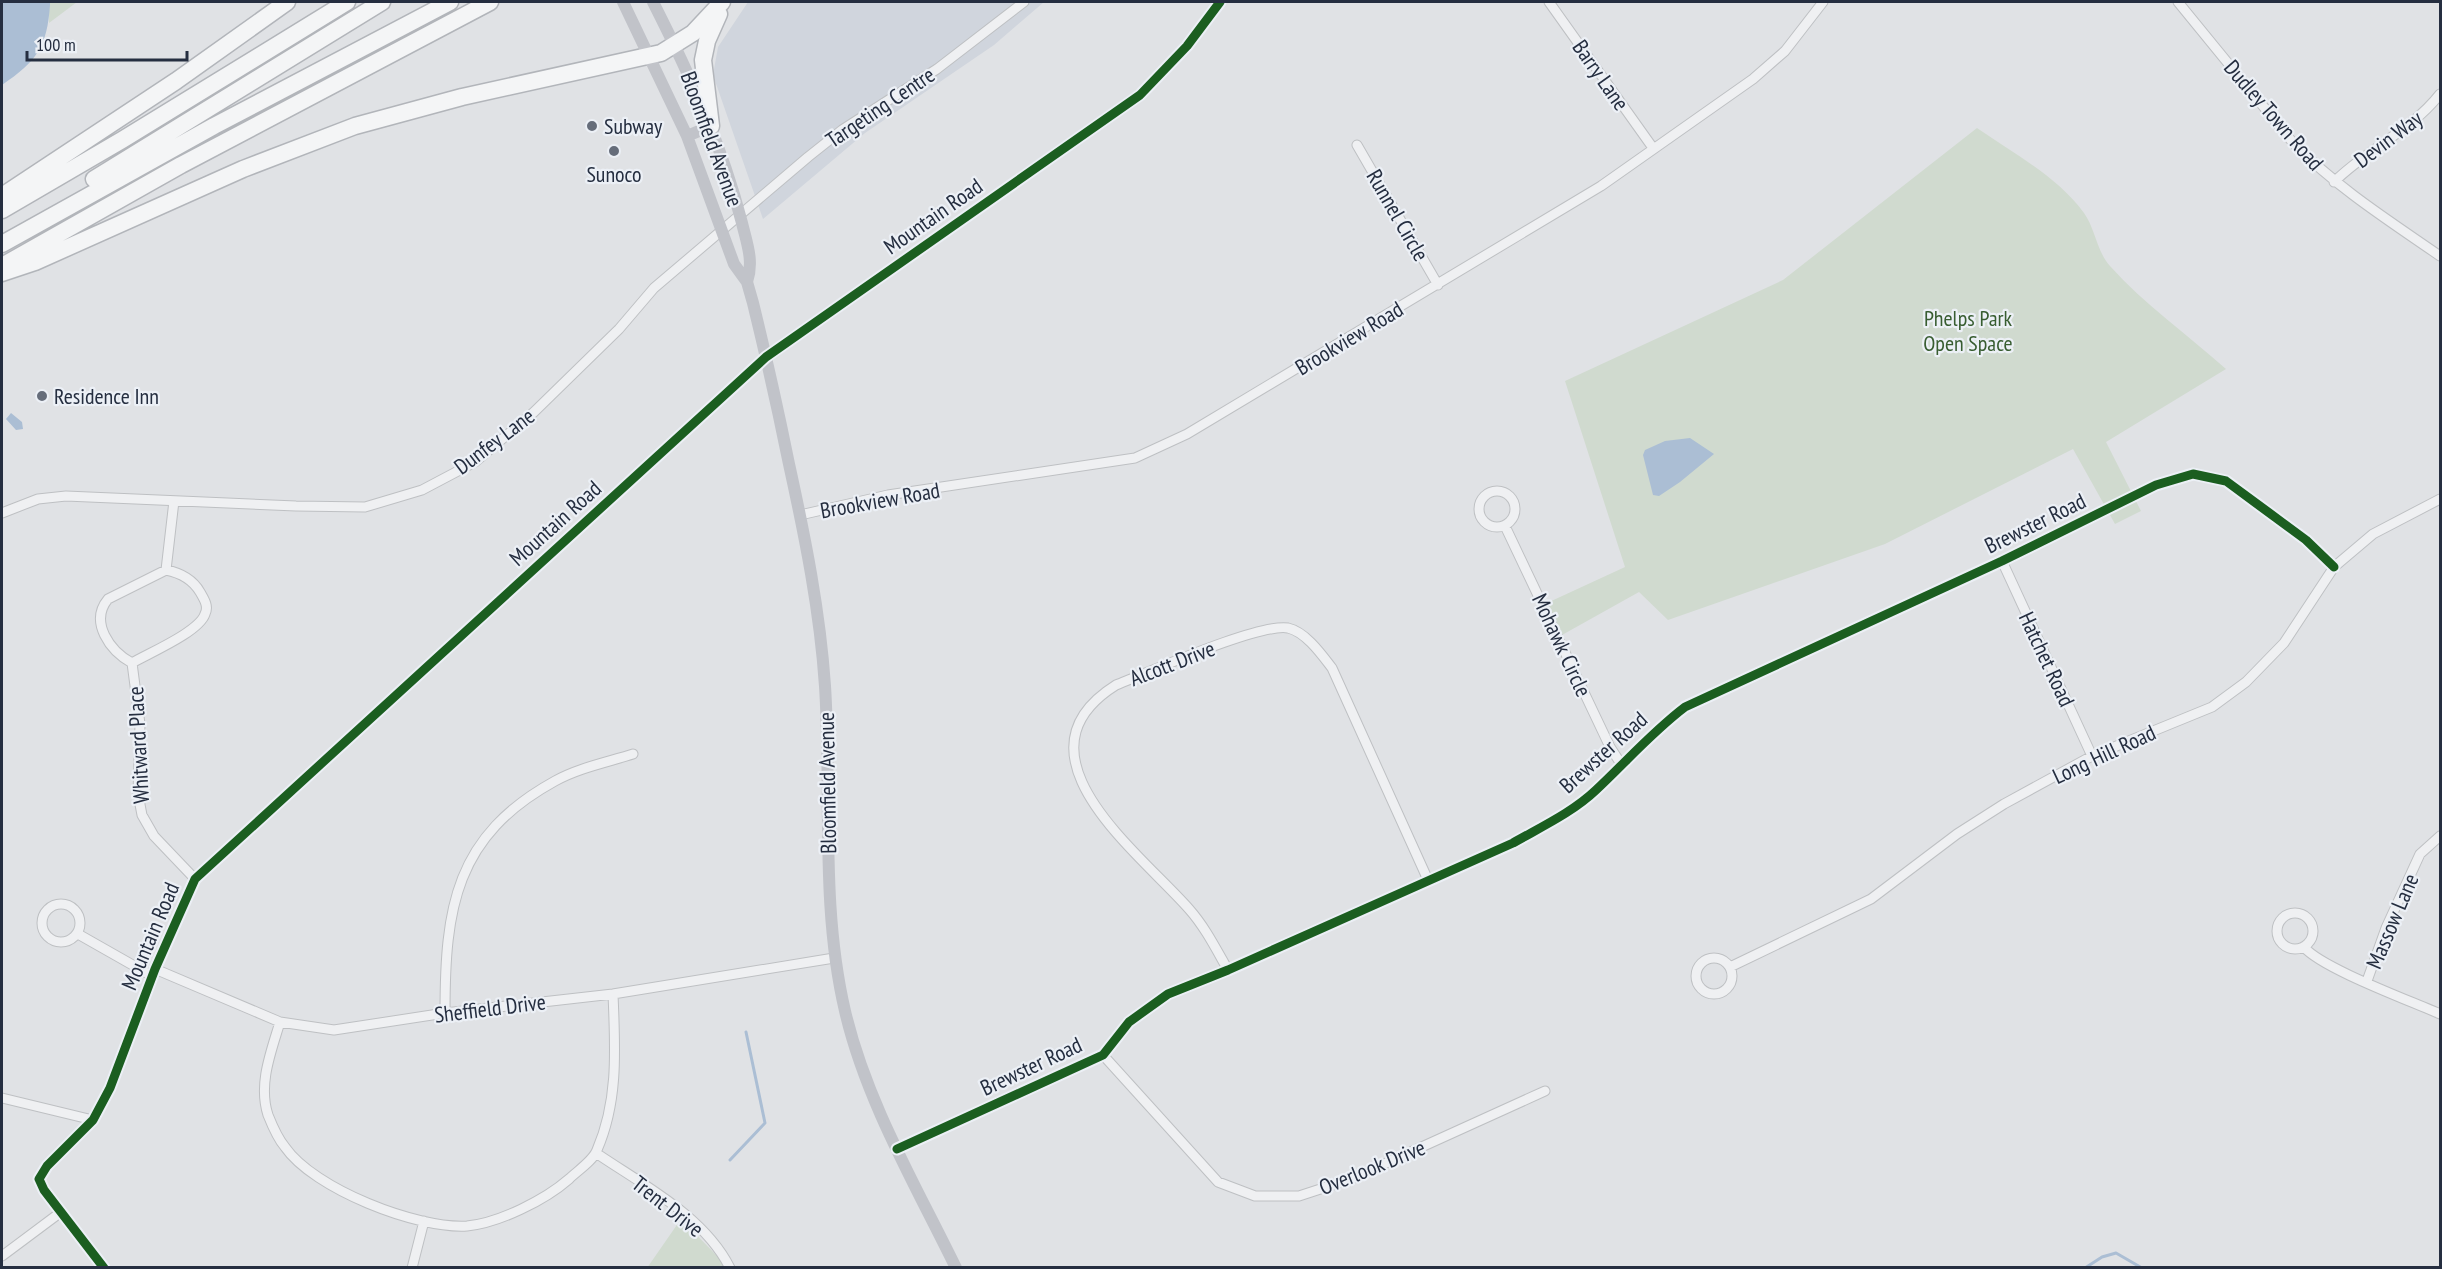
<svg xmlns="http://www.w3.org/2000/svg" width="2442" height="1269" viewBox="0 0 2442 1269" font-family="'PT Sans Narrow',sans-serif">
  <rect width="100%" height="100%" fill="#e0e2e5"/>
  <!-- built -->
  <path fill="#d0d5dd" d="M 748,2 L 1044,2 L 994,45 L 865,133 L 763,219 L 713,75 L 718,47 Z"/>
  <!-- green -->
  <path fill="#d0dacf" d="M 49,2 L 77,2 L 49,23 Z
    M 1977,128 C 2013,153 2058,177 2084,213 C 2095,228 2097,252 2110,266 C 2145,305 2187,334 2226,369 L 2106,442 L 2141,511 L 2115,524 L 2073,449 L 1885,544 L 1668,620 L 1639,592 L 1562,635 L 1547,603 L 1625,567 L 1565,381 L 1783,280 Z
    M 681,1219 L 720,1259 L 724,1268 L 647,1268 Z"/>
  <!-- water -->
  <path fill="#abbed4" d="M 2,2 L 50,2 L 50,5 C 47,47 37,61 2,85 Z
    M 11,413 L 22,422 L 23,429 L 16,430 L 6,419 Z
    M 1690,438 L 1714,454 L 1680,482 L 1659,496 L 1653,495 L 1643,455 L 1645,450 L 1665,441 Z"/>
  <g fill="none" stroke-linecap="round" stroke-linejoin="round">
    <!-- stream -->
    <path stroke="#abbed4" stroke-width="3" d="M 730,1160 L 765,1123 L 746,1032
      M 2085,1268 L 2102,1257 L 2116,1253 L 2142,1268"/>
    <!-- street casing -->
    <g stroke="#bec0c3" stroke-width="11">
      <path id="street" d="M 1549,2 L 1653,148
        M 2178,2 L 2294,144 C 2339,189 2388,220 2440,256
        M 1357,145 L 1438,285
        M 2334,182 C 2367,149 2411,131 2440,94
        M1479 509a18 18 0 1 1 36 0a18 18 0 1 1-36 0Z
        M 2,513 L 38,499 L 66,496 L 296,506 L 365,507 L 422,490 L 475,462 L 534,412 L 619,329 L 654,288 L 808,157 L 842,130 L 937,69 L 1024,2
        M 800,515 L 888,495 L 1135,458 L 1187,434 L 1601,186 L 1753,79 L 1785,51 L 1823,2
        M 1505,526 L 1610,747 L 1621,764
        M 2002,561 L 2092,756
        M 166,570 C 181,573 193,580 200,592 C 204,599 209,606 205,614 C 199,632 149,653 132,663 C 110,651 89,622 108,599 Z
        M 166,570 L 174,501
        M 132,663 L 140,724 L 138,794 L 142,815 L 154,836 L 195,879
        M42 923a19 19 0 1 1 38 0a19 19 0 1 1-38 0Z
        M2277 931a18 18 0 1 1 36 0a18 18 0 1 1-36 0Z
        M 78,934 L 152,976
        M 2304,947 C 2321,968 2411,1001 2440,1014
        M1696 976a18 18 0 1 1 36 0a18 18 0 1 1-36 0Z
        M 1730,967 L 1871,899 L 1957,834 L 2004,804 L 2092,756 L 2212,707 L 2246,682 L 2284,643 L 2334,567 L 2373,534 L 2440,499
        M 155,969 L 280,1022 L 334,1030 L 445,1013 L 613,994 L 834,958
        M 1228,970 C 1216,949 1205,927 1189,909 C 1140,853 1006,754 1116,685 C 1150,672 1259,623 1288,628 C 1306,632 1322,655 1332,668 L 1428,880
        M 2367,981 L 2386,928 L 2420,854 L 2440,836
        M 445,1013 C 445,908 455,836 555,781 C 578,768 608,762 633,754
        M 280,1022 C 271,1052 258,1084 268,1115 C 272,1125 278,1139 285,1147 C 314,1189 417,1229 467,1226 C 499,1223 545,1200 569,1179 C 577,1171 593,1161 597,1150 C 619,1100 615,1046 613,994
        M 1103,1055 L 1218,1182 L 1255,1196 L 1299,1196 L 1351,1179 L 1545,1091
        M 2,1098 L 93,1120
        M 897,1149 L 1103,1055 L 1129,1022 L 1168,994 L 1228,970 L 1513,843 C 1541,827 1573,812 1596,790 C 1626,762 1652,732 1685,707 L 2002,561 L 2156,485 L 2193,474 L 2226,481 L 2306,540 L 2334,567
        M 596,1153 C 643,1185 704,1216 730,1268
        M 2,1256 L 61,1212
        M 104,1268 L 44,1190 L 39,1179 L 47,1166 L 93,1120 L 110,1088 L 155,969 L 195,879 L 766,357
        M 412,1268 L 424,1221"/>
    </g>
    <!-- highway casing -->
    <g stroke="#b2b5ba" stroke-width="19">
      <path id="highway" d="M 711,126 L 703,60 L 707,41 L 719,14
        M 94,179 L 382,2
        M 2,196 L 176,81 L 287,2
        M 2,210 L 122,140 L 347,2
        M 2,244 L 214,126 L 450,2
        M 2,266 L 181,165 L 490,2
        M 2,273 L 35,262 L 243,169 L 355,126 L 462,97 L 661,53 L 693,33 L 722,2"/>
    </g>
    <!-- street -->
    <use href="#street" stroke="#eff0f2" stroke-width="9"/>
    <!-- secondary -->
    <path stroke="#c1c3c9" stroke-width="12" d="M 623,2 L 687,136 L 734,264 L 747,282 L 753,303 C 766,356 778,410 789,464 C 805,537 820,611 825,686 C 832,795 820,904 845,1011 C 866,1101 915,1184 956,1268
      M 653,2 C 689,73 722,145 742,223 C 747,244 754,261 747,282
      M 687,136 L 711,126
      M 766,357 L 1140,95 L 1187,46 L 1220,2"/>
    <!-- highway -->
    <use href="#highway" stroke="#f4f5f6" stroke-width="16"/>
    <!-- cycleway casing -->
    <g stroke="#ecf0f6" stroke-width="13">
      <path id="cycleway" d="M 897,1149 L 1103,1055 L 1129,1022 L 1168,994 L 1228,970 L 1513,843 C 1541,827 1573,812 1596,790 C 1626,762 1652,732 1685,707 L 2002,561 L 2156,485 L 2193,474 L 2226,481 L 2306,540 L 2334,567
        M 104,1268 L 44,1190 L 39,1179 L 47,1166 L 93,1120 L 110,1088 L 155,969 L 195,879 L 766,357 L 1140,95 L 1187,46 L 1220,2"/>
    </g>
    <!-- cycleway -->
    <use href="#cycleway" stroke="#1b5e20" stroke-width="9"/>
  </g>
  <!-- markers -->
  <g fill="#666d7a" stroke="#ecf0f6" stroke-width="2">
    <circle cx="592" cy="126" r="6"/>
    <circle cx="614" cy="151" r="6"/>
    <circle cx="42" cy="396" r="6"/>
  </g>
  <g text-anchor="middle" stroke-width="4.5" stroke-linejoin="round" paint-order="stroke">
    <!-- street labels -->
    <g font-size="22" fill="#252e40" stroke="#ecf0f6">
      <text transform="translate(1601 75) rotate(55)" y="8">Barry Lane</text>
      <text transform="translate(880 107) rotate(-34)" y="8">Targeting Centre</text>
      <text transform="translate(2274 115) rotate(49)" y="8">Dudley Town Road</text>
      <text transform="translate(712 139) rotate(70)" y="8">Bloomfield Avenue</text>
      <text transform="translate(2388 139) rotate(-37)" y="8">Devin Way</text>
      <text transform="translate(1398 215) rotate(60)" y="8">Runnel Circle</text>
      <text transform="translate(933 216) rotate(-35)" y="8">Mountain Road</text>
      <text transform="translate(1349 338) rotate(-31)" y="8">Brookview Road</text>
      <text transform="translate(494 441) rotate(-37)" y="8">Dunfey Lane</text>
      <text transform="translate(880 500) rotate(-10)" y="8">Brookview Road</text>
      <text transform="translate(555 523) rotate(-42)" y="8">Mountain Road</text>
      <text transform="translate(2035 523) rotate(-26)" y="8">Brewster Road</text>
      <text transform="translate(1562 645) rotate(65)" y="8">Mohawk Circle</text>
      <text transform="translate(2047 659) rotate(65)" y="8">Hatchet Road</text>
      <text transform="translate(1172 663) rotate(-21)" y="8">Alcott Drive</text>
      <text transform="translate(138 745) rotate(-93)" y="8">Whitward Place</text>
      <text transform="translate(1603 752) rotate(-42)" y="8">Brewster Road</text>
      <text transform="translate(2104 754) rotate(-25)" y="8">Long Hill Road</text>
      <text transform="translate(827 783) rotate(-91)" y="8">Bloomfield Avenue</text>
      <text transform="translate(2392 921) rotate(-67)" y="8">Massow Lane</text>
      <text transform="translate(150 936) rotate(-67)" y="8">Mountain Road</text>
      <text transform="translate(490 1008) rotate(-7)" y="8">Sheffield Drive</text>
      <text transform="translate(1031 1066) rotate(-25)" y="8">Brewster Road</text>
      <text transform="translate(1372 1167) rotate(-22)" y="8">Overlook Drive</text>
      <text transform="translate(668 1206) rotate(38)" y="8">Trent Drive</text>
    </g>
    <!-- poi labels -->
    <g font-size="22" fill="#252e40" stroke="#ecf0f6" text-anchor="start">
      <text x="604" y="134">Subway</text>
      <text x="614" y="182" text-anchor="middle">Sunoco</text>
      <text x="54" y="404">Residence Inn</text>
    </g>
    <!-- park labels -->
    <g font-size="22" fill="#385d31" stroke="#ecf0f6">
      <text x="1968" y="326">Phelps Park<tspan x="1968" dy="25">Open Space</tspan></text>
    </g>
  </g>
  <!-- border -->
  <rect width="2442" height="1269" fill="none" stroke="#252e40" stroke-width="6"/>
  <!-- scale -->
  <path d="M27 51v9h160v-9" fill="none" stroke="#252e40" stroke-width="3"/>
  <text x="36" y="51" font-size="18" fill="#252e40" stroke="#ecf0f6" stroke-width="4.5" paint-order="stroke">100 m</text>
</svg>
